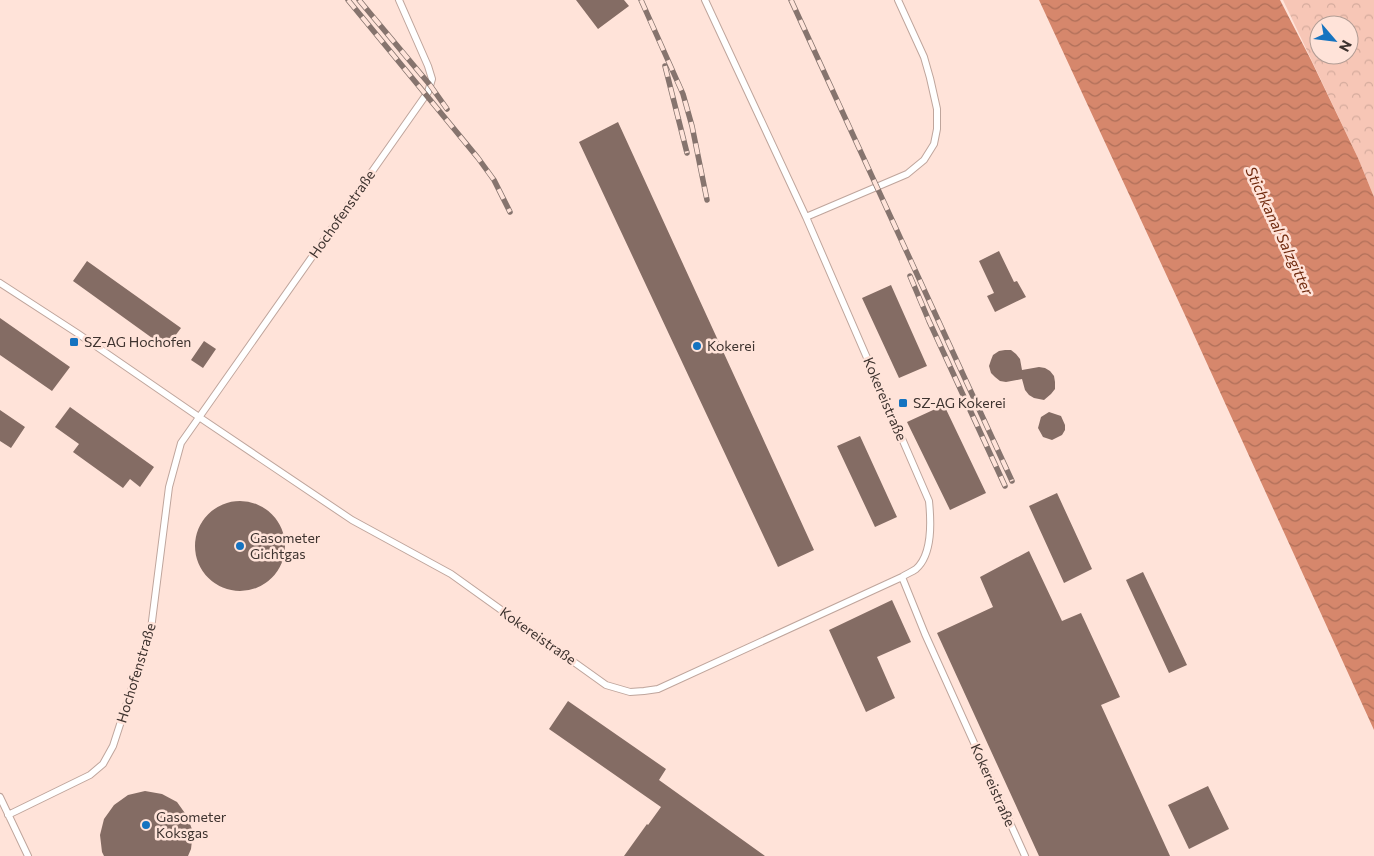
<svg xmlns="http://www.w3.org/2000/svg" width="1374" height="856" viewBox="0 0 1374 856" font-family="Commissioner,sans-serif">
  <defs>
    <pattern id="forest-crowns" width="20" height="18" patternUnits="userSpaceOnUse" patternTransform="scale(1.25)"><rect width="20" height="18" fill="#f7c6b6"/><path d="M2 6a3 3 0 1 1 6 0M12 15a3 3 0 1 1 6 0" fill="none" stroke="#d5ab9d"/></pattern>
    <pattern id="water-waves" width="16" height="10" patternUnits="userSpaceOnUse" patternTransform="scale(1.25)"><rect width="16" height="10" fill="#d6876c"/><path d="M0 5q4-4 8 0t8 0" fill="none" stroke="#af6f59"/></pattern>
  </defs>
  <rect width="100%" height="100%" fill="#ffe3d9"/>
  <!-- forest -->
  <path fill="url(#forest-crowns)" fill-rule="evenodd" d="M 1283,0 L 1374,0 L 1374,197 L 1358,158 ZM 1319,25 L 1349,25 L 1349,55 L 1319,55 Z"/>
  <!-- water -->
  <path fill="url(#water-waves)" d="M 1039,0 L 1280,0 L 1311,60 L 1358,158 L 1374,197 L 1374,730 L 1184,313 Z"/>
  <!-- building -->
  <path fill="#846c64" d="M 576,0 L 624,0 L 629,6 L 598,29 Z
    M 618,122 L 814,550 L 778,567 L 579,142 Z
    M 999,251 L 1014,282 L 1017,281 L 1026,297 L 995,312 L 987,296 L 994,293 L 979,261 Z
    M 87,261 L 181,328 L 166,348 L 73,281 Z
    M 891,285 L 927,366 L 899,378 L 862,298 Z
    M 0,318 L 70,367 L 52,391 L 0,355 Z
    M 204,341 L 216,349 L 203,368 L 191,360 Z
    M 1005,350 L 1011,350 L 1016,354 L 1020,359 L 1022,370 L 1039,367 L 1045,368 L 1050,371 L 1054,376 L 1055,382 L 1055,389 L 1051,394 L 1044,400 L 1034,398 L 1029,395 L 1025,390 L 1022,379 L 1006,382 L 1000,381 L 995,377 L 991,373 L 989,366 L 991,360 L 993,355 L 999,351 Z
    M 944,405 L 986,493 L 950,510 L 907,422 Z
    M 70,407 L 154,467 L 140,487 L 130,479 L 123,488 L 73,452 L 79,444 L 55,427 Z
    M 0,410 L 25,427 L 11,448 L 0,441 Z
    M 1049,412 L 1061,416 L 1065,425 L 1065,430 L 1062,435 L 1052,440 L 1043,437 L 1038,428 L 1041,417 Z
    M 860,436 L 897,517 L 875,527 L 837,446 Z
    M 1057,493 L 1092,569 L 1064,583 L 1029,506 Z
    M195 546a45 45 0 1 1 90 0a45 45 0 1 1-90 0Z
    M 1029,551 L 1062,621 L 1081,613 L 1120,697 L 1101,705 L 1170,856 L 1039,856 L 937,633 L 993,607 L 980,577 Z
    M 1143,572 L 1187,665 L 1169,673 L 1126,580 Z
    M 892,600 L 911,642 L 877,657 L 895,698 L 866,712 L 829,630 Z
    M 568,701 L 666,769 L 659,780 L 765,856 L 624,856 L 647,824 L 648,825 L 661,807 L 549,729 Z
    M 1208,786 L 1229,829 L 1189,849 L 1168,805 Z
    M 145,791 L 162,794 L 177,802 L 187,816 L 193,832 L 191,849 L 188,856 L 104,856 L 102,852 L 100,835 L 104,819 L 114,805 L 128,795 Z"/>
  <g fill="none" stroke-linecap="round" stroke-linejoin="round">
    <!-- lane casing -->
    <g stroke="#bfa59c" stroke-width="8">
      <path id="lane" d="M 806,217 L 907,174 L 924,160 L 934,144 L 937,129 L 937,109 L 930,78 L 924,57 L 898,0
        M 0,283 L 77,333 L 199,417 L 352,520 L 451,574 L 606,685 L 630,692 L 644,691 L 658,689 L 902,577 C 906,574 912,572 916,569 C 933,554 931,521 929,501 L 806,217 L 705,0
        M 902,577 L 925,634 L 1025,856
        M 0,797 L 28,856
        M 8,815 L 90,775 L 103,764 L 113,746 L 151,629 L 169,487 L 181,443 L 428,92 L 432,79 L 428,66 L 399,0"/>
    </g>
    <!-- lane -->
    <use href="#lane" stroke="#fff" stroke-width="6"/>
    <!-- rail casing -->
    <g stroke="#86746e" stroke-width="5.5">
      <path id="rail" d="M 348,0 L 478,158 L 494,180 L 510,212
        M 359,0 L 430,85 L 447,109
        M 641,0 L 683,94 L 692,126 L 707,200
        M 791,0 L 1012,481
        M 665,66 L 687,153
        M 910,276 L 929,321 L 1005,486"/>
    </g>
    <!-- rail -->
    <use href="#rail" stroke="#ffe3d9" stroke-width="4" stroke-dasharray="11" stroke-linecap="butt"/>
  </g>
  <!-- markers -->
  <g fill="#1573c0" stroke="#ffe3d9" stroke-width="2">
    <rect x="69" y="337" width="10" height="10" rx="2.5"/>
    <circle cx="697" cy="346" r="5"/>
    <rect x="898" y="398" width="10" height="10" rx="2.5"/>
    <circle cx="240" cy="546" r="5"/>
    <circle cx="146" cy="825" r="5"/>
  </g>
  <g text-anchor="middle" stroke-width="5" stroke-linejoin="round" paint-order="stroke">
    <!-- street labels -->
    <g font-size="14" fill="#3e332f" stroke="#ffe3d9">
      <text transform="translate(342 214) rotate(-55)" y="5">Hochofenstraße</text>
      <text transform="translate(885 399) rotate(67)" y="5">Kokereistraße</text>
      <text transform="translate(538 636) rotate(35)" y="5">Kokereistraße</text>
      <text transform="translate(136 673) rotate(-73)" y="5">Hochofenstraße</text>
      <text transform="translate(993 785) rotate(66)" y="5">Kokereistraße</text>
    </g>
    <!-- poi labels -->
    <g font-size="14" fill="#3e332f" stroke="#ffe3d9" text-anchor="start">
      <text x="84" y="347">SZ-AG Hochofen</text>
      <text x="707" y="351">Kokerei</text>
      <text x="913" y="408">SZ-AG Kokerei</text>
      <text x="250" y="543">Gasometer<tspan x="250" dy="16">Gichtgas</tspan></text>
      <text x="156" y="822">Gasometer<tspan x="156" dy="16">Koksgas</tspan></text>
    </g>
    <!-- water labels -->
    <g font-size="15" font-style="italic" fill="#712a0e" stroke="#ffe3d9">
      <text transform="translate(1279 231) rotate(65)" y="5">Stichkanal Salzgitter</text>
    </g>
  </g>
  <!-- north arrow -->
  <g transform="translate(1334 40) rotate(118)"><circle r="24" fill="#ffe3d9" stroke="#b29d95"/>
  <path d="M0-4L9 19L0 12L-9 19Z" fill="#1573c0"/>
  <text y="-8" font-size="14" font-weight="bold" text-anchor="middle" fill="#3e332f">N</text>
  </g>
</svg>
